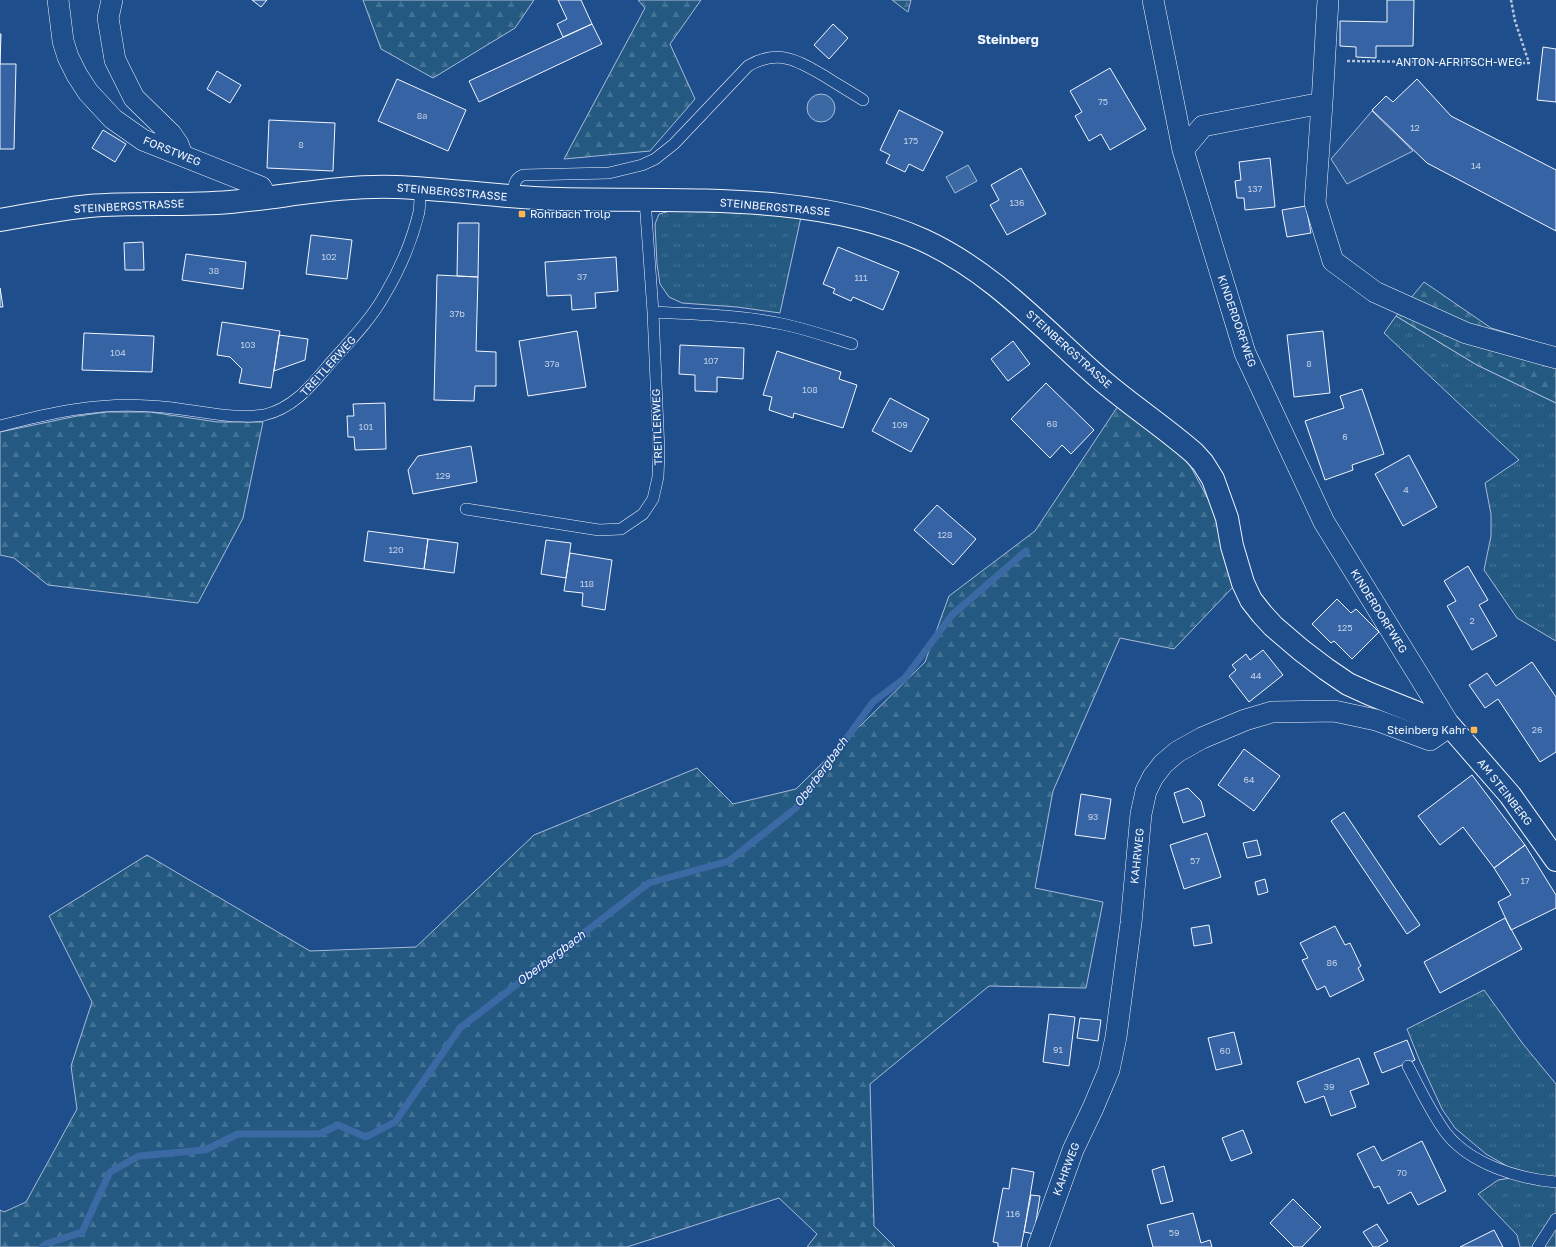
<svg xmlns="http://www.w3.org/2000/svg" width="1556" height="1247" viewBox="0 0 1556 1247" font-family="'Golos Text',sans-serif">
  <defs>
    <pattern id="grass-tufts" width="24" height="20" patternUnits="userSpaceOnUse"><rect width="24" height="20" fill="#245a82"/><path d="M3 7l-1-3M5 7V3M7 7l1-3M15 17l-1-3M17 17v-4M19 17l1-3" fill="none" stroke="#447295"/></pattern>
    <pattern id="forest-firs" width="22" height="20" patternUnits="userSpaceOnUse"><rect width="22" height="20" fill="#245a82"/><path d="M5 1l3.5 6h-7zM16 11l3.5 6h-7z" fill="#447295"/></pattern>
  </defs>
  <rect width="100%" height="100%" fill="#1f4e8c"/>
  <!-- grass -->
  <path fill="url(#grass-tufts)" stroke="#a8bbd7" d="M 670,211 L 744,213 L 801,217 L 780,313 L 737,307 L 682,303 L 669,297 L 660,284 L 657,264 L 655,224 L 659,214 Z
    M 1396,316 L 1477,365 L 1556,403 L 1556,641 L 1517,618 L 1484,570 L 1491,536 L 1491,514 L 1485,483 L 1519,460 L 1384,333 Z
    M 1484,990 L 1523,1044 L 1556,1084 L 1556,1177 L 1538,1176 L 1512,1169 L 1486,1154 L 1455,1128 L 1442,1109 L 1419,1059 L 1407,1029 Z
    M 1511,1178 L 1556,1187 L 1556,1247 L 1520,1247 L 1517,1235 L 1478,1194 L 1498,1180 Z"/>
  <!-- forest -->
  <path fill="url(#forest-firs)" stroke="#a8bbd7" d="M 363,0 L 534,0 L 515,28 L 433,78 L 381,49 Z
    M 638,0 L 701,0 L 670,44 L 695,99 L 650,151 L 564,159 L 645,8 Z
    M 892,0 L 911,0 L 908,12 Z
    M 1424,282 L 1491,328 L 1556,348 L 1556,403 L 1477,365 L 1396,316 Z
    M 1118,406 L 1185,456 L 1214,510 L 1233,587 L 1174,649 L 1120,638 L 1053,791 L 1035,888 L 1103,902 L 1086,988 L 989,986 L 870,1084 L 874,1226 L 895,1247 L 807,1247 L 817,1234 L 779,1198 L 627,1247 L 0,1247 L 0,1210 L 4,1212 L 26,1202 L 77,1109 L 71,1066 L 92,1002 L 49,916 L 147,855 L 310,951 L 416,947 L 534,835 L 697,768 L 733,804 L 796,789 L 925,662 L 949,596 L 1035,531 Z
    M 107,412 L 150,412 L 217,422 L 263,422 L 243,518 L 198,603 L 48,585 L 14,558 L 0,555 L 0,432 L 77,416 Z"/>
  <!-- parking -->
  <path fill="#305b95" stroke="#a8bbd7" d="M 1372,111 L 1413,151 L 1347,184 L 1331,159 Z"/>
  <!-- water -->
  <path fill="#3b69a3" stroke="#a8bbd7" d="M807 108a14 14 0 1 1 28 0a14 14 0 1 1-28 0Z
    M 968,165 L 977,181 L 955,193 L 946,177 Z"/>
  <g fill="none" stroke-linecap="round" stroke-linejoin="round">
    <!-- stream -->
    <path stroke="#3b69a3" stroke-width="7" d="M 42,1247 L 46,1244 L 82,1232 L 110,1172 L 139,1156 L 205,1150 L 238,1134 L 319,1134 L 338,1125 L 366,1137 L 395,1122 L 460,1028 L 649,883 L 729,861 L 796,808 L 873,702 L 905,678 L 952,615 L 1026,551"/>
  </g>
  <!-- building -->
  <path fill="#3563a3" stroke="#f2f6ff" d="M 252,0 L 267,0 L 261,7 Z
    M 558,0 L 581,0 L 592,24 L 563,37 L 557,24 L 567,19 Z
    M 1387,0 L 1414,0 L 1413,46 L 1376,46 L 1376,58 L 1356,57 L 1356,47 L 1340,46 L 1340,21 L 1387,22 Z
    M 592,24 L 602,44 L 479,102 L 469,81 Z
    M 833,24 L 848,38 L 829,59 L 814,45 Z
    M 0,34 L 1,34 L 0,64 Z
    M 1543,47 L 1556,49 L 1556,102 L 1537,100 Z
    M 0,64 L 16,64 L 14,149 L 0,149 Z
    M 1110,68 L 1146,129 L 1110,150 L 1101,134 L 1089,141 L 1075,116 L 1082,112 L 1070,91 Z
    M 217,71 L 241,85 L 230,103 L 207,89 Z
    M 397,79 L 466,110 L 448,151 L 378,121 Z
    M 1417,79 L 1451,116 L 1556,170 L 1556,231 L 1427,163 L 1372,110 L 1386,96 L 1393,102 Z
    M 899,110 L 943,132 L 923,171 L 909,164 L 905,172 L 886,163 L 890,155 L 880,150 Z
    M 269,120 L 335,123 L 333,171 L 267,168 Z
    M 103,130 L 126,144 L 115,162 L 92,148 Z
    M 1270,158 L 1275,207 L 1245,210 L 1244,198 L 1237,198 L 1235,181 L 1241,180 L 1239,162 Z
    M 1021,168 L 1046,214 L 1007,235 L 990,205 L 999,200 L 991,185 Z
    M 1306,206 L 1311,233 L 1287,237 L 1282,210 Z
    M 458,223 L 479,223 L 478,277 L 457,276 Z
    M 311,235 L 352,240 L 347,279 L 306,274 Z
    M 143,242 L 144,270 L 125,270 L 124,243 Z
    M 838,247 L 899,272 L 883,310 L 853,297 L 851,301 L 833,293 L 835,289 L 823,284 Z
    M 186,254 L 246,262 L 243,289 L 182,280 Z
    M 616,257 L 618,291 L 595,293 L 596,308 L 572,310 L 571,295 L 547,296 L 545,262 Z
    M 437,275 L 478,277 L 476,351 L 496,352 L 496,386 L 475,386 L 474,401 L 434,400 Z
    M 0,288 L 3,307 L 0,307 Z
    M 222,322 L 280,331 L 271,388 L 239,383 L 242,369 L 230,357 L 217,355 Z
    M 577,331 L 586,387 L 528,396 L 519,341 Z
    M 1323,331 L 1330,393 L 1294,397 L 1287,335 Z
    M 84,333 L 154,336 L 152,372 L 82,370 Z
    M 279,335 L 308,339 L 305,360 L 274,371 Z
    M 1013,341 L 1030,364 L 1008,381 L 991,359 Z
    M 680,345 L 744,348 L 743,379 L 717,377 L 717,392 L 695,391 L 695,375 L 679,374 Z
    M 777,351 L 841,372 L 839,379 L 857,385 L 843,428 L 794,413 L 793,418 L 769,410 L 772,397 L 763,395 Z
    M 1046,383 L 1094,430 L 1071,454 L 1062,445 L 1050,458 L 1011,419 Z
    M 1362,389 L 1384,454 L 1352,465 L 1353,470 L 1325,480 L 1305,421 L 1344,408 L 1340,396 Z
    M 890,398 L 929,419 L 911,452 L 872,431 Z
    M 385,403 L 386,449 L 355,450 L 354,437 L 348,437 L 347,416 L 354,416 L 353,404 Z
    M 471,446 L 477,482 L 413,494 L 408,470 L 418,456 Z
    M 1409,455 L 1437,507 L 1403,526 L 1375,474 Z
    M 937,505 L 976,539 L 953,565 L 914,530 Z
    M 368,531 L 428,539 L 424,569 L 364,561 Z
    M 428,539 L 458,543 L 454,573 L 424,569 Z
    M 546,540 L 571,543 L 566,578 L 541,574 Z
    M 570,553 L 612,560 L 605,610 L 582,606 L 583,593 L 564,591 Z
    M 1468,566 L 1488,600 L 1479,605 L 1497,636 L 1472,650 L 1447,606 L 1456,601 L 1444,581 Z
    M 1337,599 L 1351,613 L 1356,609 L 1379,632 L 1352,659 L 1334,641 L 1331,643 L 1312,624 Z
    M 1263,650 L 1283,675 L 1249,702 L 1229,676 L 1236,670 L 1232,665 L 1246,654 L 1250,660 Z
    M 1532,662 L 1556,697 L 1556,752 L 1540,762 L 1498,699 L 1485,708 L 1469,685 L 1487,673 L 1496,686 Z
    M 1244,749 L 1280,776 L 1254,811 L 1218,785 Z
    M 1472,775 L 1525,845 L 1494,868 L 1463,827 L 1440,845 L 1418,816 Z
    M 1188,788 L 1201,801 L 1205,816 L 1183,823 L 1174,793 Z
    M 1081,794 L 1111,799 L 1105,839 L 1075,835 Z
    M 1344,812 L 1420,925 L 1407,934 L 1331,821 Z
    M 1207,833 L 1221,877 L 1184,889 L 1170,845 Z
    M 1257,840 L 1261,855 L 1247,858 L 1243,843 Z
    M 1525,845 L 1556,895 L 1556,908 L 1511,930 L 1498,902 L 1511,895 L 1494,868 Z
    M 1265,879 L 1268,892 L 1258,895 L 1255,882 Z
    M 1505,918 L 1522,949 L 1440,993 L 1424,962 Z
    M 1209,925 L 1212,943 L 1194,946 L 1191,928 Z
    M 1335,926 L 1345,945 L 1350,943 L 1361,966 L 1358,968 L 1364,980 L 1330,997 L 1325,986 L 1317,990 L 1302,960 L 1308,958 L 1300,943 Z
    M 1049,1014 L 1075,1017 L 1069,1066 L 1043,1062 Z
    M 1080,1018 L 1101,1020 L 1098,1041 L 1077,1038 Z
    M 1234,1032 L 1242,1064 L 1216,1070 L 1208,1038 Z
    M 1407,1040 L 1415,1060 L 1382,1073 L 1374,1053 Z
    M 1359,1058 L 1369,1084 L 1350,1091 L 1356,1107 L 1331,1116 L 1324,1096 L 1305,1103 L 1297,1082 Z
    M 1243,1130 L 1252,1153 L 1231,1161 L 1222,1138 Z
    M 1422,1141 L 1446,1191 L 1418,1205 L 1411,1192 L 1388,1204 L 1379,1186 L 1374,1188 L 1357,1154 L 1374,1146 L 1382,1161 Z
    M 1164,1166 L 1173,1201 L 1161,1204 L 1152,1170 Z
    M 1012,1168 L 1034,1172 L 1024,1232 L 1021,1247 L 998,1247 L 998,1243 L 993,1242 L 1003,1188 L 1009,1189 Z
    M 1031,1195 L 1040,1196 L 1034,1234 L 1024,1232 Z
    M 1293,1199 L 1321,1227 L 1302,1247 L 1294,1247 L 1270,1223 Z
    M 1193,1213 L 1201,1243 L 1210,1240 L 1212,1247 L 1153,1247 L 1147,1225 Z
    M 1377,1224 L 1388,1241 L 1378,1247 L 1373,1247 L 1363,1232 Z
    M 1494,1230 L 1503,1247 L 1460,1247 Z"/>
  <g fill="none" stroke-linecap="round" stroke-linejoin="round">
    <!-- lane casing -->
    <g stroke="#f2f6ff" stroke-width="12">
      <path id="lane" d="M 513,197 C 514,187 513,179 523,175 L 609,173 L 642,165 L 655,159 L 674,144 L 748,66 C 778,48 799,61 826,77 C 838,85 851,92 863,100
        M 653,312 C 696,314 740,315 782,324 C 806,329 829,337 852,344
        M 0,426 C 49,413 99,402 149,406 C 178,407 205,414 234,416 C 243,416 254,417 264,415 C 295,408 313,383 333,360 C 351,340 371,319 384,296 C 399,271 412,241 419,212 C 420,205 420,196 420,188
        M 466,509 L 599,530 L 621,529 L 643,514 L 653,499 L 658,477 L 659,452 L 653,312 L 645,200
        M 1408,1066 C 1420,1089 1431,1113 1446,1133 C 1470,1164 1519,1179 1556,1182
        M 1538,1247 L 1556,1219"/>
    </g>
    <!-- street casing -->
    <g stroke="#f2f6ff" stroke-width="22">
      <path id="street" d="M 58,0 L 63,41 L 68,57 L 77,75 L 88,92 L 113,119 L 143,140 L 261,187 L 266,197
        M 112,0 L 108,18 L 115,60 L 134,98 L 171,134 L 178,144 L 182,155
        M 1322,103 L 1315,203 L 1333,261 L 1375,292 L 1466,333 L 1556,358
        M 1183,150 L 1203,126 L 1322,103 L 1328,0
        M 1038,1247 L 1073,1150 L 1093,1108 L 1109,1070 L 1116,1037 L 1131,923 L 1141,814 L 1146,791 L 1153,777 L 1163,764 L 1177,752 L 1202,738 L 1245,720 L 1272,712 L 1334,711 L 1376,720 L 1430,740 L 1450,726 L 1324,522 L 1245,353 L 1183,150 L 1153,0"/>
    </g>
    <!-- secondary casing -->
    <g stroke="#f2f6ff" stroke-width="24">
      <path id="secondary" d="M 0,220 C 29,215 59,209 89,206 C 136,202 183,206 230,202 C 285,197 340,185 396,187 C 451,189 506,198 562,199 C 679,202 814,191 923,240 C 993,272 1041,327 1098,377 C 1129,404 1163,426 1194,453 L 1203,463 L 1213,479 L 1227,518 L 1232,546 L 1243,583 L 1251,600 L 1262,614 L 1273,626 L 1301,650 L 1326,669 L 1348,684 L 1370,694 L 1450,726 L 1510,795 L 1556,860"/>
    </g>
    <!-- path -->
    <path stroke="#b3c4dc" stroke-width="2.5" stroke-dasharray="3 2" stroke-linecap="butt" d="M 1347,61 L 1529,63 L 1515,21 L 1511,0"/>
    <!-- lane -->
    <use href="#lane" stroke="#1f4e8c" stroke-width="11"/>
    <!-- street -->
    <use href="#street" stroke="#1f4e8c" stroke-width="21"/>
    <!-- secondary -->
    <use href="#secondary" stroke="#1f4e8c" stroke-width="22"/>
  </g>
  <!-- markers -->
  <g fill="#ffb74d" stroke="#1f4e8c" stroke-width="1.5">
    <rect x="518" y="210" width="8" height="8" rx="2"/>
    <rect x="1470" y="726" width="8" height="8" rx="2"/>
  </g>
  <g text-anchor="middle" stroke-width="3" stroke-linejoin="round" paint-order="stroke">
    <!-- number labels -->
    <g font-size="9" fill="#c3d1e8">
      <text x="1103" y="105">75</text>
      <text x="422" y="119">8a</text>
      <text x="1415" y="131">12</text>
      <text x="911" y="144">175</text>
      <text x="301" y="148">8</text>
      <text x="1476" y="169">14</text>
      <text x="1255" y="192">137</text>
      <text x="1017" y="206">136</text>
      <text x="329" y="260">102</text>
      <text x="214" y="274">38</text>
      <text x="582" y="280">37</text>
      <text x="861" y="281">111</text>
      <text x="457" y="317">37b</text>
      <text x="248" y="348">103</text>
      <text x="118" y="356">104</text>
      <text x="711" y="364">107</text>
      <text x="552" y="367">37a</text>
      <text x="1309" y="367">8</text>
      <text x="810" y="393">108</text>
      <text x="1052" y="427">68</text>
      <text x="900" y="428">109</text>
      <text x="366" y="430">101</text>
      <text x="1345" y="440">6</text>
      <text x="443" y="479">129</text>
      <text x="1406" y="493">4</text>
      <text x="945" y="538">128</text>
      <text x="396" y="553">120</text>
      <text x="587" y="587">118</text>
      <text x="1472" y="624">2</text>
      <text x="1345" y="631">125</text>
      <text x="1256" y="679">44</text>
      <text x="1537" y="733">26</text>
      <text x="1249" y="783">64</text>
      <text x="1093" y="820">93</text>
      <text x="1195" y="864">57</text>
      <text x="1525" y="884">17</text>
      <text x="1332" y="966">86</text>
      <text x="1058" y="1053">91</text>
      <text x="1225" y="1054">60</text>
      <text x="1329" y="1090">39</text>
      <text x="1402" y="1176">70</text>
      <text x="1013" y="1217">116</text>
      <text x="1174" y="1236">59</text>
    </g>
    <!-- street labels -->
    <g font-size="11" fill="#f2f6ff" stroke="#1f4e8c">
      <text x="1459" y="66">ANTON-AFRITSCH-WEG</text>
      <text transform="translate(172 151) rotate(22)" y="4">FORSTWEG</text>
      <text transform="translate(452 192) rotate(5)" y="4">STEINBERGSTRASSE</text>
      <text transform="translate(129 206) rotate(-3)" y="4">STEINBERGSTRASSE</text>
      <text transform="translate(775 207) rotate(5)" y="4">STEINBERGSTRASSE</text>
      <text transform="translate(1237 321) rotate(71)" y="4">KINDERDORFWEG</text>
      <text transform="translate(1069 349) rotate(42)" y="4">STEINBERGSTRASSE</text>
      <text transform="translate(328 366) rotate(-48)" y="4">TREITLERWEG</text>
      <text transform="translate(657 427) rotate(-92)" y="4">TREITLERWEG</text>
      <text transform="translate(1379 611) rotate(58)" y="4">KINDERDORFWEG</text>
      <text transform="translate(1505 792) rotate(52)" y="4">AM STEINBERG</text>
      <text transform="translate(1137 856) rotate(-84)" y="4">KAHRWEG</text>
      <text transform="translate(1066 1169) rotate(-69)" y="4">KAHRWEG</text>
    </g>
    <!-- poi labels -->
    <g font-size="11" fill="#f2f6ff" stroke="#1f4e8c" text-anchor="start">
      <text x="530" y="218">Rohrbach Trolp</text>
      <text x="1466" y="734" text-anchor="end">Steinberg Kahr</text>
    </g>
    <!-- water labels -->
    <g font-size="12" font-style="italic" fill="#f2f6ff" stroke="#1f4e8c">
      <text transform="translate(821 772) rotate(-54)" y="4">Oberbergbach</text>
      <text transform="translate(551 958) rotate(-37)" y="4">Oberbergbach</text>
    </g>
    <!-- quarter labels -->
    <g font-size="13" font-weight="bold" fill="#f2f6ff" stroke="#1f4e8c">
      <text x="1008" y="44">Steinberg</text>
    </g>
  </g>
</svg>
